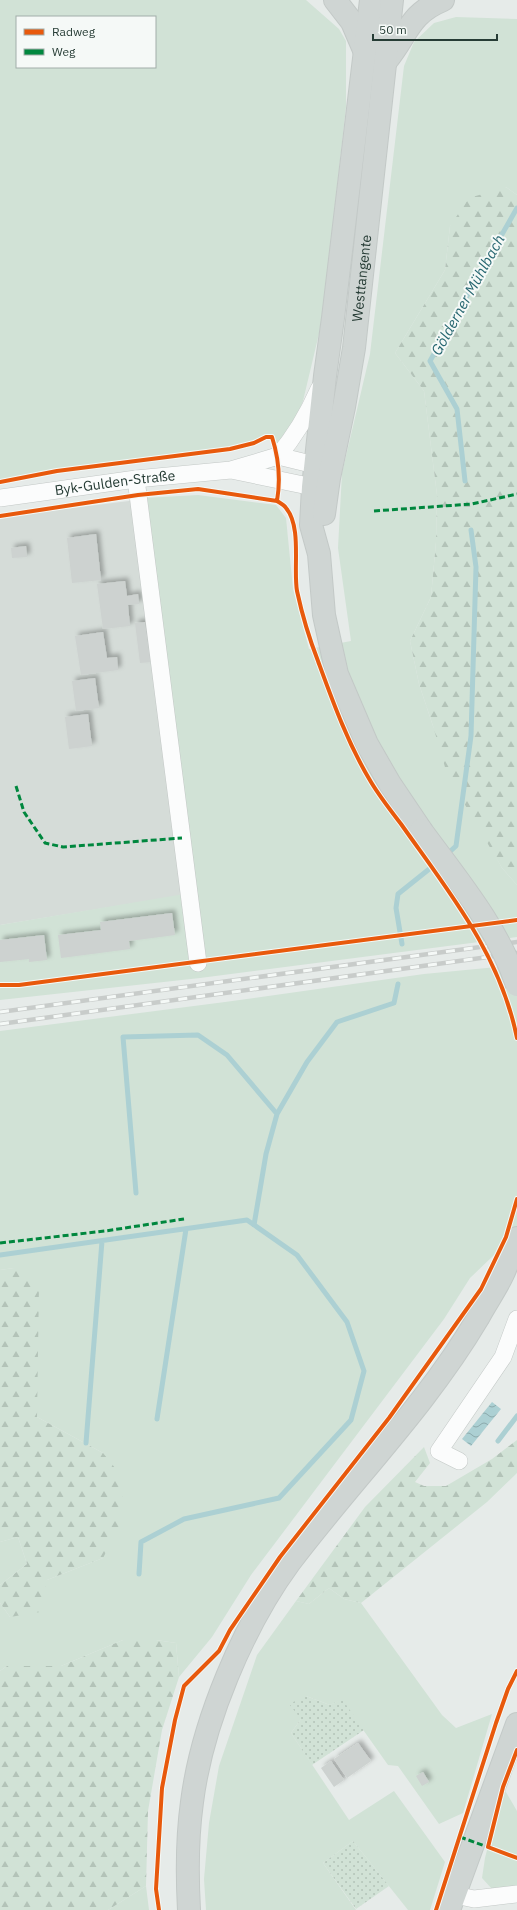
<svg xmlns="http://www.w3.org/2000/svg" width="517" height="1910" viewBox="0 0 517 1910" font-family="'IBM Plex Sans',sans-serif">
  <defs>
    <pattern id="forest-firs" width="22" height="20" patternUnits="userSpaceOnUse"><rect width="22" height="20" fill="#d1e2d6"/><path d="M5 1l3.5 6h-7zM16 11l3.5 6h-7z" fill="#b3c3b8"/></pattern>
    <pattern id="garden-dots" width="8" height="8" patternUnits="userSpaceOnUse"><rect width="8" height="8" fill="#d1e2d6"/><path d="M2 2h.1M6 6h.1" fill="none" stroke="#b3c3b8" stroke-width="1.8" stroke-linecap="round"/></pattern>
    <pattern id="water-waves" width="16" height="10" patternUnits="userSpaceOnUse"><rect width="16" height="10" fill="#acd0d3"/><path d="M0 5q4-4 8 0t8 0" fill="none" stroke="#8caaac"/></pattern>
    <filter id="shadow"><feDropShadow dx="3.5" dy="-3.5" stdDeviation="2" flood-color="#0004"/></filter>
  </defs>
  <rect width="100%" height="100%" fill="#e6ebe9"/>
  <!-- built -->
  <path fill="#d5dcd8" d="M 137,500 L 196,893 L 0,925 L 0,517 Z"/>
  <!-- grass -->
  <path fill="#d1e2d6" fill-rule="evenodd" d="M 0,0 L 306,0 L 339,29 L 346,41 L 346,107 L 322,321 L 303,401 L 293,426 L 278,456 L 272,438 L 266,437 L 254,443 L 230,449 L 57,471 L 0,482 ZM 17,17 L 155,17 L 155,67 L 17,67 Z
    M 456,17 L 517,19 L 517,195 L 506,187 L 450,226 L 445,270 L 395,353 L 424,391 L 437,495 L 436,542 L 431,597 L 410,641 L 419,684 L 433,726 L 482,831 L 502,868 L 517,885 L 517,937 L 200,978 L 0,1000 L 0,925 L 196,892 L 144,498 L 198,495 L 276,505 L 286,518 L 293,589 L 309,649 L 351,641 L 338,548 L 342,473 L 370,354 L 404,66 L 414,42 L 434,23 Z
    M 517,965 L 517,1233 L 470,1278 L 444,1319 L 251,1575 L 212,1637 L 179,1677 L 176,1643 L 156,1640 L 123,1640 L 61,1666 L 7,1666 L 0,1671 L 0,1603 L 10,1617 L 47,1580 L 103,1558 L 103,1453 L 37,1417 L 14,1268 L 0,1270 L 0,1031 L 225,1002 L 424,974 Z
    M 18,1537 L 27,1564 L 0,1585 L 0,1542 Z
    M 329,1588 L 344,1599 L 361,1603 L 442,1715 L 456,1728 L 492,1714 L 463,1813 L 439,1824 L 398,1766 L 388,1765 L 342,1700 L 330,1705 L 306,1696 L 301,1719 L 291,1733 L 349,1820 L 394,1791 L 445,1862 L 430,1910 L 408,1910 L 353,1841 L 323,1863 L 356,1910 L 206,1910 L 204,1879 L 209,1823 L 219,1766 L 257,1655 L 296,1601 L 309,1604 Z
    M 503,1787 L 517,1811 L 517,1889 L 492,1889 L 482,1878 L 485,1858 Z
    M 146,1886 L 149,1910 L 108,1910 Z"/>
  <!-- forest -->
  <path fill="url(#forest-firs)" d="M 506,187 L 517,195 L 517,885 L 502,868 L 447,774 L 433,726 L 419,684 L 410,641 L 431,597 L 436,542 L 437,495 L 424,391 L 395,353 L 445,270 L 450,226 L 469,198 Z
    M 14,1268 L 39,1283 L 37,1417 L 103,1453 L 124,1479 L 120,1525 L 103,1558 L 47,1580 L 40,1612 L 10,1617 L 0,1603 L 0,1585 L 27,1564 L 18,1537 L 0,1542 L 0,1270 Z
    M 517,1440 L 517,1473 L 487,1502 L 361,1603 L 344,1599 L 329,1588 L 309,1604 L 296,1601 L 365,1507 L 424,1447 L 430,1463 L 415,1482 L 424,1486 L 446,1486 L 492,1459 Z
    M 123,1640 L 156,1640 L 176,1643 L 179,1677 L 162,1730 L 148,1811 L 146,1886 L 108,1910 L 0,1910 L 0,1671 L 7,1666 L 61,1666 Z"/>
  <!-- garden -->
  <path fill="url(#garden-dots)" d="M 306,1696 L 330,1705 L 342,1699 L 364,1730 L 312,1765 L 291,1733 L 301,1719 L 289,1704 Z
    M 353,1841 L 389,1886 L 356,1909 L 323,1863 Z"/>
  <!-- water -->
  <path fill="url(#water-waves)" d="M 492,1402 L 501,1409 L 471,1446 L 462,1439 Z"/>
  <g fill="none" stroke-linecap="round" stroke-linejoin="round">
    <!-- stream -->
    <path stroke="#acd0d3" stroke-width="5" d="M 465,481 L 457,409 L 430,361 L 517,208
      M 445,856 L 456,846 L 471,736 L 476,567 L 471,530
      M 402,944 L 396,908 L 398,894 L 438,862
      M 136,1193 L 123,1037 L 198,1035 L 227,1055 L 277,1114
      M 254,1225 L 266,1154 L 277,1114 L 307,1062 L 337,1022 L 394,1003 L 398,984
      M 0,1255 L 247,1220 L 297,1255 L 347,1322 L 364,1371 L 351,1420 L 279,1498 L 184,1519 L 141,1542 L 139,1574
      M 157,1419 L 186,1229
      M 498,1441 L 517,1416
      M 86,1443 L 102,1241"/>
  </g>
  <!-- building -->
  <path fill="#cdd2d0" filter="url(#shadow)" d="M 96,534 L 101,580 L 72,583 L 67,538 Z
    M 26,546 L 27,557 L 12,558 L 11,548 Z
    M 125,581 L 127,596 L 138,594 L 139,604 L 128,605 L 130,626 L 103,629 L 97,584 Z
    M 145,622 L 151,662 L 140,663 L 135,623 Z
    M 103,632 L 107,658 L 117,657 L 118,670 L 81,675 L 75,636 Z
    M 95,678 L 99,708 L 76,711 L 72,681 Z
    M 88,714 L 92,746 L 69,749 L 65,717 Z
    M 172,913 L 175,935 L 129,941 L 130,949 L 61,958 L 58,935 L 101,930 L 100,922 Z
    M 44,935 L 47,960 L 29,962 L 29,959 L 0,962 L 0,940 Z
    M 358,1743 L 371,1761 L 347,1778 L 334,1759 Z
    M 331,1761 L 344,1780 L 334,1787 L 321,1768 Z
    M 423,1772 L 429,1782 L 422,1786 L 416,1776 Z"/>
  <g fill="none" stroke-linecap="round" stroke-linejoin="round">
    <!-- minor casing -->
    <g stroke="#c3c8c6" stroke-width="18">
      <g id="minor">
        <path d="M 278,456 C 296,435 308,414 319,389"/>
        <path d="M 136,479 L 198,963"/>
        <path id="s1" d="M 0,498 L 136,479 L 231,470 L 278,456 L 315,465 L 329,478 L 313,487 L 231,470"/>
        <path d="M 459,1461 L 439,1451 L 503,1357 L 517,1319"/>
        <path d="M 455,1895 L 474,1899 L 517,1894"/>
      </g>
    </g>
    <!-- major casing -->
    <g stroke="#c3c9c7" stroke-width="24">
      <g id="major">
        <path d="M 335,0 L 352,22 L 364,50"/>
        <path d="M 371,0 L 333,318 L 325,376 L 313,487 L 311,525 L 319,554 L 324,615 L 337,674 L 367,744 L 390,784 L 421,830"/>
        <path d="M 387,60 C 408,34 409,14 443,0"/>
        <path id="s2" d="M 324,514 L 329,478 L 344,407 L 354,348 L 392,0"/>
        <path d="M 189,1910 C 187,1874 187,1838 192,1802 C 202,1723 243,1626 290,1562 C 352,1480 426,1406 478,1318 C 486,1303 496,1289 503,1274 C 508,1263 512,1250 517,1238"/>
        <path d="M 449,1910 L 517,1724"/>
      </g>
    </g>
    <!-- minor -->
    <use href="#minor" stroke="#fbfcfc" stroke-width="17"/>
    <!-- major -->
    <use href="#major" stroke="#cfd5d3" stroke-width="22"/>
    <!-- rail casing -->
    <g stroke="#c8ccca" stroke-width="4.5">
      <path id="rail" d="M 0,1012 L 517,942
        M 0,1024 L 517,953"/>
    </g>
    <!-- rail -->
    <use href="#rail" stroke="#f5f9f7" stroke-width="3" stroke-dasharray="9" stroke-linecap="butt"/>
    <!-- major-bridge casing -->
    <g stroke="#c3c9c7" stroke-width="24" stroke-linecap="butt">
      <path id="major-bridge" d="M 421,830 C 456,878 498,927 517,985"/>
    </g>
    <!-- major-bridge -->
    <use href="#major-bridge" stroke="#cfd5d3" stroke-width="22"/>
    <!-- quiet -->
    <path stroke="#00873e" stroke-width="3" stroke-dasharray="6 3" stroke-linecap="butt" d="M 374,511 L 472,504 L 517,494
      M 16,786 L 24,812 L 45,843 L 63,847 L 182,838
      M 0,1243 L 105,1231 L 184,1219
      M 460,1837 L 488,1847"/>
    <!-- cycleway casing -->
    <g stroke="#f5f9f7" stroke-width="6">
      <path id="cycleway" d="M 0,482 L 57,471 L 230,449 L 254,443 L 266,437 L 272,437 C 279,459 281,478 277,501 C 280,503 284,505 286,508 C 302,527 293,568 297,591 C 302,614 309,638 318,661 C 333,702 348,744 371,782 C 380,797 391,811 401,824 C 449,892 500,954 517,1038
        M 0,516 L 138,495 L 198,489 L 277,501
        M 0,985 L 19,985 L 517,920
        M 517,1750 L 503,1787 L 488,1847 L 517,1858
        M 159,1910 L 156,1889 L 162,1788 L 175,1720 L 184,1686 L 219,1651 L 230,1630 L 280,1557 L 389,1418 L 481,1289 L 506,1237 L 517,1199
        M 436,1910 L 496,1723 L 508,1689 L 517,1671"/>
    </g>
    <!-- cycleway -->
    <use href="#cycleway" stroke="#e8590c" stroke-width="4"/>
  </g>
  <g text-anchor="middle" stroke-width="4" stroke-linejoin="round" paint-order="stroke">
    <!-- street labels -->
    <g font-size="14" fill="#263c35" stroke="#f5f9f7">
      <text dy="5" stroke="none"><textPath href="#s2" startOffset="239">Westtangente</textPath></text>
      <text dy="5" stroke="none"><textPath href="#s1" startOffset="116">Byk-Gulden-Straße</textPath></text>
    </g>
    <!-- water labels -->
    <g font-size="15" font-style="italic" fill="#276771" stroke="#f5f9f7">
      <text transform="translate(468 295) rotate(-61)" y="5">Gölderner Mühlbach</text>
    </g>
  </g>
  <!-- legend -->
  <rect x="16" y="16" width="140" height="52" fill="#f5f9f7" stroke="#a2ada9"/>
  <rect x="24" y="29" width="20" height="6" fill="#e8590c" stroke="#a2ada9"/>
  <text x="52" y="36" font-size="12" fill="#263c35">Radweg</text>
  <rect x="24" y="49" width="20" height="6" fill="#00873e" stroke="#a2ada9"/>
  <text x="52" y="56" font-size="12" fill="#263c35">Weg</text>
  <!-- scale -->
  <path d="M373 34v6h124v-6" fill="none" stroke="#263c35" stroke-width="2"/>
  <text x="379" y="34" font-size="12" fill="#263c35" stroke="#f5f9f7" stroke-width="3" paint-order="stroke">50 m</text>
</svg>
